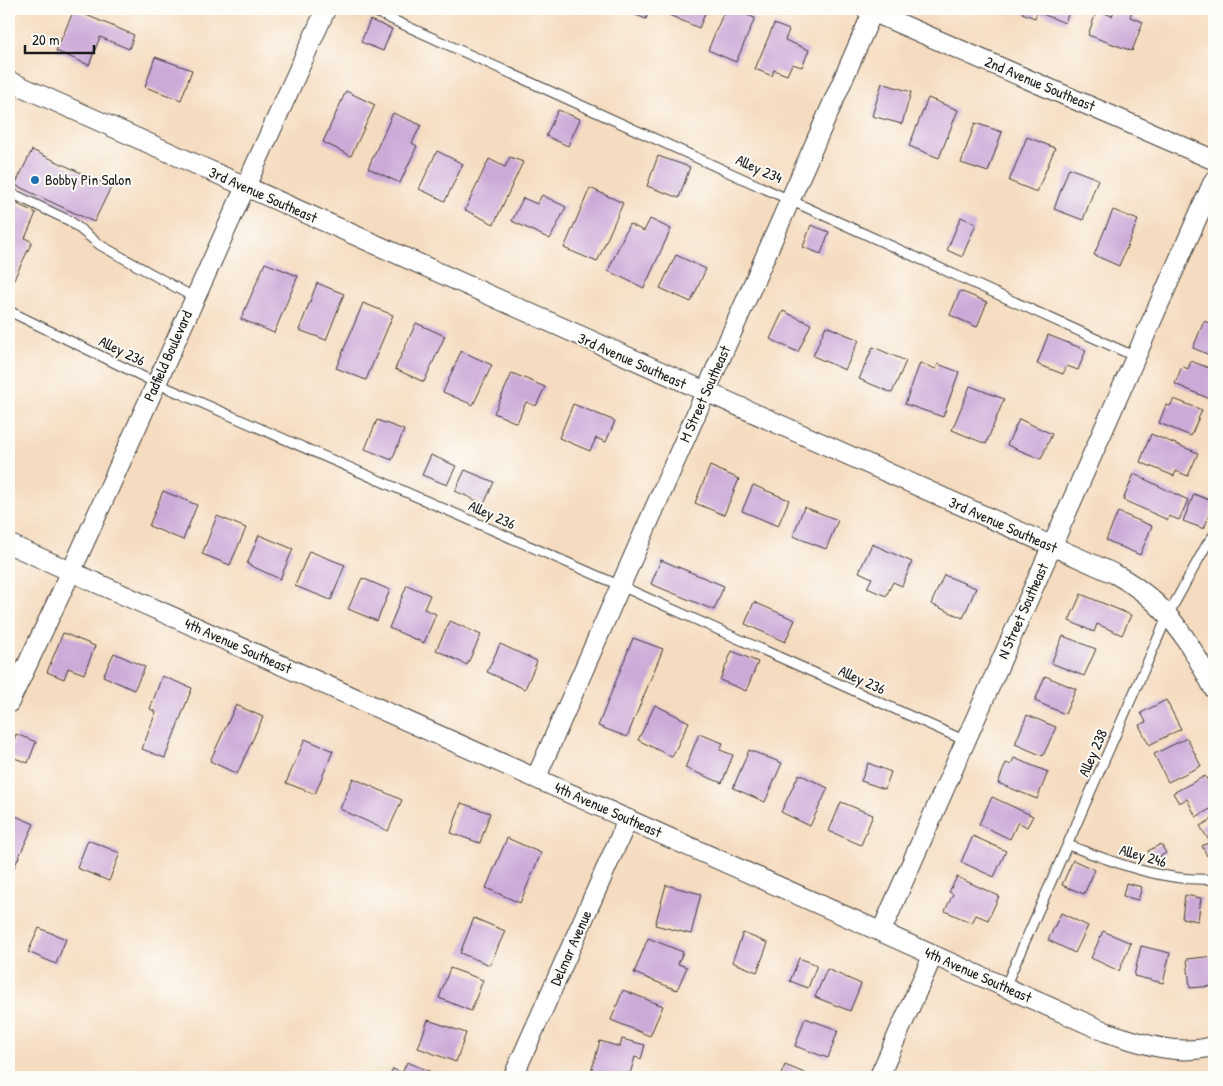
<svg xmlns="http://www.w3.org/2000/svg" width="1223" height="1086" viewBox="0 0 1223 1086" font-family="'Patrick Hand',sans-serif">
  <rect width="100%" height="100%" fill="#fdfcf7"/>
  <filter id="ink" filterUnits="userSpaceOnUse"><feTurbulence type="fractalNoise" baseFrequency=".02" numOctaves="2"/><feDisplacementMap in="SourceGraphic" scale="10" xChannelSelector="R" yChannelSelector="G"/><feConvolveMatrix kernelMatrix="1 2 1 2 8 2 1 2 1" color-interpolation-filters="sRGB"/></filter>
  <filter id="wash" filterUnits="userSpaceOnUse"><feTurbulence type="fractalNoise" baseFrequency=".0096" numOctaves="4" result="noise"/><feDisplacementMap in="SourceGraphic" scale="20" xChannelSelector="R" yChannelSelector="G"/><feGaussianBlur stdDeviation="1.12" result="paint"/><feColorMatrix in="noise" values="0 0 0 0 0 0 0 0 0 0 0 0 0 0 0 0 0 1.4 0 .05"/><feComposite in="paint" operator="in"/></filter>
  <g filter="url(#wash)">
    <rect width="100%" height="100%" fill="#f5dcc0"/>
    <g id="blocks">
      <!-- building -->
      <path fill="#ccaad8" d="M 621,9 L 650,9 L 646,19 Z
        M 671,9 L 707,9 L 699,28 L 669,15 Z
        M 725,9 L 731,9 L 755,18 L 736,62 L 708,50 Z
        M 1024,9 L 1070,9 L 1065,23 L 1037,12 L 1035,18 L 1022,13 Z
        M 1115,9 L 1133,9 L 1130,17 L 1143,22 L 1132,51 L 1088,35 L 1097,10 L 1112,16 Z
        M 74,10 L 134,35 L 129,49 L 100,37 L 89,65 L 56,51 Z
        M 370,20 L 392,29 L 383,51 L 361,42 Z
        M 774,24 L 789,30 L 785,40 L 809,50 L 802,67 L 792,64 L 787,75 L 774,70 L 772,76 L 755,69 Z
        M 155,57 L 192,70 L 181,100 L 145,87 Z
        M 882,83 L 911,92 L 902,124 L 872,116 Z
        M 346,91 L 375,105 L 351,156 L 323,142 Z
        M 928,98 L 958,110 L 939,158 L 909,146 Z
        M 558,110 L 580,119 L 568,146 L 546,136 Z
        M 393,113 L 421,125 L 412,143 L 417,146 L 400,183 L 368,168 Z
        M 975,123 L 1002,132 L 988,172 L 961,163 Z
        M 1027,137 L 1055,148 L 1037,192 L 1009,181 Z
        M 32,150 L 111,187 L 94,222 L 15,185 Z
        M 437,151 L 463,164 L 445,201 L 419,189 Z
        M 658,156 L 690,167 L 679,198 L 647,186 Z
        M 510,157 L 523,162 L 494,224 L 465,210 L 489,159 L 505,167 Z
        M 1069,168 L 1098,179 L 1083,220 L 1054,209 Z
        M 590,188 L 623,203 L 597,262 L 564,248 Z
        M 542,195 L 566,207 L 550,239 L 512,221 L 523,198 L 537,204 Z
        M 9,200 L 36,213 L 25,238 L 32,242 L 13,281 L 9,279 Z
        M 1113,210 L 1138,220 L 1119,266 L 1094,255 Z
        M 961,217 L 976,224 L 962,257 L 947,250 Z
        M 650,219 L 671,229 L 644,288 L 608,271 L 629,224 L 644,231 Z
        M 811,225 L 829,232 L 821,254 L 803,247 Z
        M 676,255 L 706,269 L 691,302 L 660,288 Z
        M 265,263 L 298,276 L 274,333 L 241,319 Z
        M 317,283 L 344,294 L 326,340 L 299,330 Z
        M 960,291 L 987,302 L 977,327 L 950,315 Z
        M 363,303 L 393,315 L 366,380 L 336,368 Z
        M 1214,310 L 1214,357 L 1193,348 L 1204,321 L 1209,323 Z
        M 783,311 L 811,324 L 798,352 L 770,339 Z
        M 416,323 L 445,336 L 424,382 L 395,369 Z
        M 826,326 L 859,340 L 845,370 L 813,356 Z
        M 1048,335 L 1086,350 L 1078,370 L 1067,366 L 1063,374 L 1037,364 Z
        M 873,347 L 906,361 L 892,393 L 859,379 Z
        M 461,351 L 492,365 L 473,405 L 443,392 Z
        M 1191,361 L 1214,370 L 1214,387 L 1210,399 L 1175,384 L 1182,366 L 1188,369 Z
        M 920,363 L 936,369 L 938,364 L 959,372 L 943,417 L 905,404 Z
        M 512,373 L 545,387 L 536,406 L 526,402 L 517,423 L 494,413 Z
        M 970,386 L 1004,399 L 986,444 L 952,430 Z
        M 1174,399 L 1202,410 L 1191,436 L 1159,423 L 1166,405 L 1170,406 Z
        M 573,404 L 615,421 L 606,442 L 596,438 L 590,451 L 559,438 Z
        M 1019,419 L 1052,434 L 1041,459 L 1007,445 Z
        M 377,420 L 404,430 L 392,460 L 365,449 Z
        M 1151,434 L 1198,453 L 1188,476 L 1176,471 L 1174,476 L 1140,462 Z
        M 431,455 L 456,466 L 447,485 L 422,475 Z
        M 710,466 L 739,479 L 724,515 L 695,503 Z
        M 465,470 L 494,482 L 484,504 L 455,491 Z
        M 1134,474 L 1188,500 L 1179,520 L 1169,516 L 1168,520 L 1123,500 Z
        M 753,485 L 789,500 L 778,526 L 742,511 Z
        M 163,491 L 197,505 L 183,540 L 149,526 Z
        M 1194,494 L 1214,502 L 1204,529 L 1183,521 Z
        M 804,507 L 838,520 L 826,549 L 793,536 Z
        M 1118,512 L 1152,526 L 1140,555 L 1106,540 Z
        M 217,516 L 246,528 L 230,565 L 202,554 Z
        M 259,535 L 293,549 L 280,579 L 247,564 Z
        M 872,544 L 912,562 L 902,586 L 893,582 L 886,596 L 867,588 L 872,578 L 859,572 Z
        M 309,551 L 345,565 L 331,600 L 295,586 Z
        M 661,560 L 724,586 L 714,610 L 651,584 Z
        M 944,575 L 976,588 L 963,618 L 931,604 Z
        M 362,578 L 390,590 L 377,621 L 348,609 Z
        M 407,585 L 430,595 L 424,609 L 436,614 L 424,643 L 389,628 Z
        M 1081,594 L 1131,615 L 1122,635 L 1097,624 L 1094,632 L 1069,621 Z
        M 754,602 L 795,620 L 785,642 L 745,624 Z
        M 450,621 L 481,635 L 467,665 L 436,650 Z
        M 63,633 L 95,646 L 84,674 L 68,668 L 64,679 L 47,672 Z
        M 1063,636 L 1096,649 L 1084,676 L 1051,663 Z
        M 633,638 L 663,649 L 627,737 L 598,726 Z
        M 500,644 L 537,661 L 525,689 L 487,672 Z
        M 732,651 L 758,662 L 746,691 L 720,680 Z
        M 114,653 L 145,667 L 134,690 L 103,676 Z
        M 162,676 L 192,688 L 165,758 L 142,749 L 156,712 L 150,709 Z
        M 1045,676 L 1076,689 L 1065,714 L 1035,701 Z
        M 1166,700 L 1181,729 L 1149,745 L 1139,725 L 1146,722 L 1141,713 Z
        M 236,705 L 263,717 L 237,774 L 210,761 Z
        M 655,705 L 689,722 L 672,757 L 638,740 Z
        M 1027,715 L 1056,727 L 1043,756 L 1015,744 Z
        M 16,734 L 36,742 L 28,763 L 9,756 Z
        M 699,734 L 723,743 L 720,750 L 733,755 L 722,783 L 685,768 Z
        M 1187,738 L 1201,766 L 1168,782 L 1154,754 Z
        M 305,739 L 333,751 L 315,794 L 286,783 Z
        M 749,750 L 782,763 L 765,802 L 733,788 Z
        M 1014,758 L 1048,772 L 1037,799 L 998,783 L 1006,763 L 1011,765 Z
        M 868,763 L 891,772 L 885,789 L 861,781 Z
        M 799,774 L 828,788 L 810,826 L 781,812 Z
        M 1205,776 L 1214,792 L 1214,807 L 1196,817 L 1187,799 L 1179,803 L 1173,793 Z
        M 353,778 L 402,800 L 388,831 L 340,809 Z
        M 992,797 L 1033,816 L 1027,827 L 1018,822 L 1010,839 L 979,824 Z
        M 841,802 L 873,815 L 861,845 L 829,831 Z
        M 461,803 L 490,813 L 480,843 L 451,833 Z
        M 9,813 L 34,824 L 12,872 L 9,871 Z
        M 1214,818 L 1214,853 L 1207,856 L 1202,846 L 1210,842 L 1200,826 Z
        M 973,836 L 1006,851 L 994,877 L 961,862 Z
        M 507,838 L 541,853 L 520,903 L 486,888 Z
        M 88,840 L 120,853 L 109,881 L 77,868 Z
        M 1161,844 L 1166,853 L 1153,861 L 1148,851 Z
        M 1073,860 L 1095,870 L 1084,894 L 1062,885 Z
        M 957,877 L 999,896 L 988,920 L 976,915 L 972,923 L 945,911 L 953,894 L 949,892 Z
        M 1126,883 L 1142,887 L 1138,900 L 1123,896 Z
        M 666,885 L 701,894 L 691,934 L 655,925 Z
        M 1185,895 L 1201,898 L 1198,921 L 1182,918 Z
        M 1061,913 L 1088,926 L 1075,953 L 1048,940 Z
        M 474,918 L 505,931 L 490,965 L 460,953 Z
        M 39,928 L 66,939 L 56,964 L 28,952 Z
        M 1103,931 L 1131,943 L 1119,971 L 1091,958 Z
        M 743,933 L 768,943 L 757,972 L 732,962 Z
        M 648,938 L 683,952 L 678,964 L 687,967 L 677,990 L 634,973 Z
        M 1141,946 L 1170,953 L 1163,983 L 1134,976 Z
        M 1214,956 L 1214,986 L 1190,988 L 1187,959 Z
        M 799,958 L 817,965 L 808,988 L 790,981 Z
        M 450,968 L 483,980 L 471,1011 L 439,998 Z
        M 827,969 L 861,984 L 850,1011 L 815,997 Z
        M 623,990 L 663,1006 L 650,1036 L 611,1020 Z
        M 805,1018 L 838,1030 L 828,1058 L 795,1046 Z
        M 428,1020 L 466,1033 L 456,1062 L 418,1048 Z
        M 622,1039 L 645,1045 L 641,1059 L 635,1057 L 629,1077 L 607,1077 L 591,1072 L 600,1041 L 620,1047 Z
        M 407,1062 L 443,1077 L 389,1077 L 393,1069 L 402,1073 Z
        M 785,1065 L 814,1077 L 780,1077 Z"/>
    </g>
  </g>
  <g filter="url(#ink)">
    <use href="#blocks" fill-opacity="0" stroke="#3d3935" stroke-width="1"/>
    <g fill="none" stroke-linecap="round" stroke-linejoin="round">
      <!-- service casing -->
      <g stroke="#3d3935" stroke-width="11">
        <path id="service" d="M 369,9 L 1136,357
          M 9,192 L 70,221 L 100,245 L 195,298
          M 9,311 L 156,383 L 621,586 L 966,741
          M 1068,845 C 1116,863 1162,882 1214,879
          M 1005,987 L 1168,615 L 1207,544 L 1214,535"/>
      </g>
      <!-- minor casing -->
      <g stroke="#3d3935" stroke-width="21">
        <path id="minor" d="M 866,9 L 1214,160
          M 9,81 L 1115,574 C 1168,603 1187,638 1214,689
          M 9,544 L 1106,1032 C 1141,1043 1177,1057 1214,1046
          M 9,703 L 71,572 L 326,9
          M 536,778 L 874,9
          M 881,932 L 1214,180
          M 513,1077 L 628,819
          M 879,1077 L 933,955"/>
      </g>
      <!-- service -->
      <use href="#service" stroke="#fff" stroke-width="9"/>
      <!-- minor -->
      <use href="#minor" stroke="#fff" stroke-width="19"/>
    </g>
  </g>
  <!-- markers -->
  <circle fill="#1f6fb2" stroke="#fdfcf7" stroke-width="2" cx="35" cy="180" r="5"/>
  <g text-anchor="middle" stroke-width="4" stroke-linejoin="round" paint-order="stroke">
    <!-- street labels -->
    <g font-size="15" fill="#1c1c1c" stroke="#fdfcf7">
      <text transform="translate(1040 84) rotate(23)" y="5">2nd Avenue Southeast</text>
      <text transform="translate(759 169) rotate(24)" y="5">Alley 234</text>
      <text transform="translate(263 195) rotate(24)" y="5">3rd Avenue Southeast</text>
      <text transform="translate(122 351) rotate(26)" y="5">Alley 236</text>
      <text transform="translate(168 356) rotate(-66)" y="5">Padfield Boulevard</text>
      <text transform="translate(632 361) rotate(24)" y="5">3rd Avenue Southeast</text>
      <text transform="translate(705 394) rotate(-66)" y="5">M Street Southeast</text>
      <text transform="translate(492 515) rotate(24)" y="5">Alley 236</text>
      <text transform="translate(1003 525) rotate(24)" y="5">3rd Avenue Southeast</text>
      <text transform="translate(1023 611) rotate(-66)" y="5">N Street Southeast</text>
      <text transform="translate(238 646) rotate(24)" y="5">4th Avenue Southeast</text>
      <text transform="translate(862 680) rotate(24)" y="5">Alley 236</text>
      <text transform="translate(1093 753) rotate(-66)" y="5">Alley 238</text>
      <text transform="translate(608 810) rotate(24)" y="5">4th Avenue Southeast</text>
      <text transform="translate(1143 856) rotate(16)" y="5">Alley 246</text>
      <text transform="translate(571 948) rotate(-66)" y="5">Delmar Avenue</text>
      <text transform="translate(978 975) rotate(24)" y="5">4th Avenue Southeast</text>
    </g>
    <!-- poi labels -->
    <g font-size="15" fill="#1c1c1c" stroke="#fdfcf7" text-anchor="start">
      <text x="45" y="185">Bobby Pin Salon</text>
    </g>
  </g>
  <!-- margin -->
  <rect width="1223" height="1086" fill="none" stroke="#fdfcf7" stroke-width="30"/>
  <!-- scale -->
  <path d="M25 45v8h69v-8" fill="none" stroke="#1c1c1c" stroke-width="2.5"/>
  <text x="32" y="45" font-size="15" fill="#1c1c1c" stroke="#fdfcf7" stroke-width="4" paint-order="stroke">20 m</text>
</svg>
